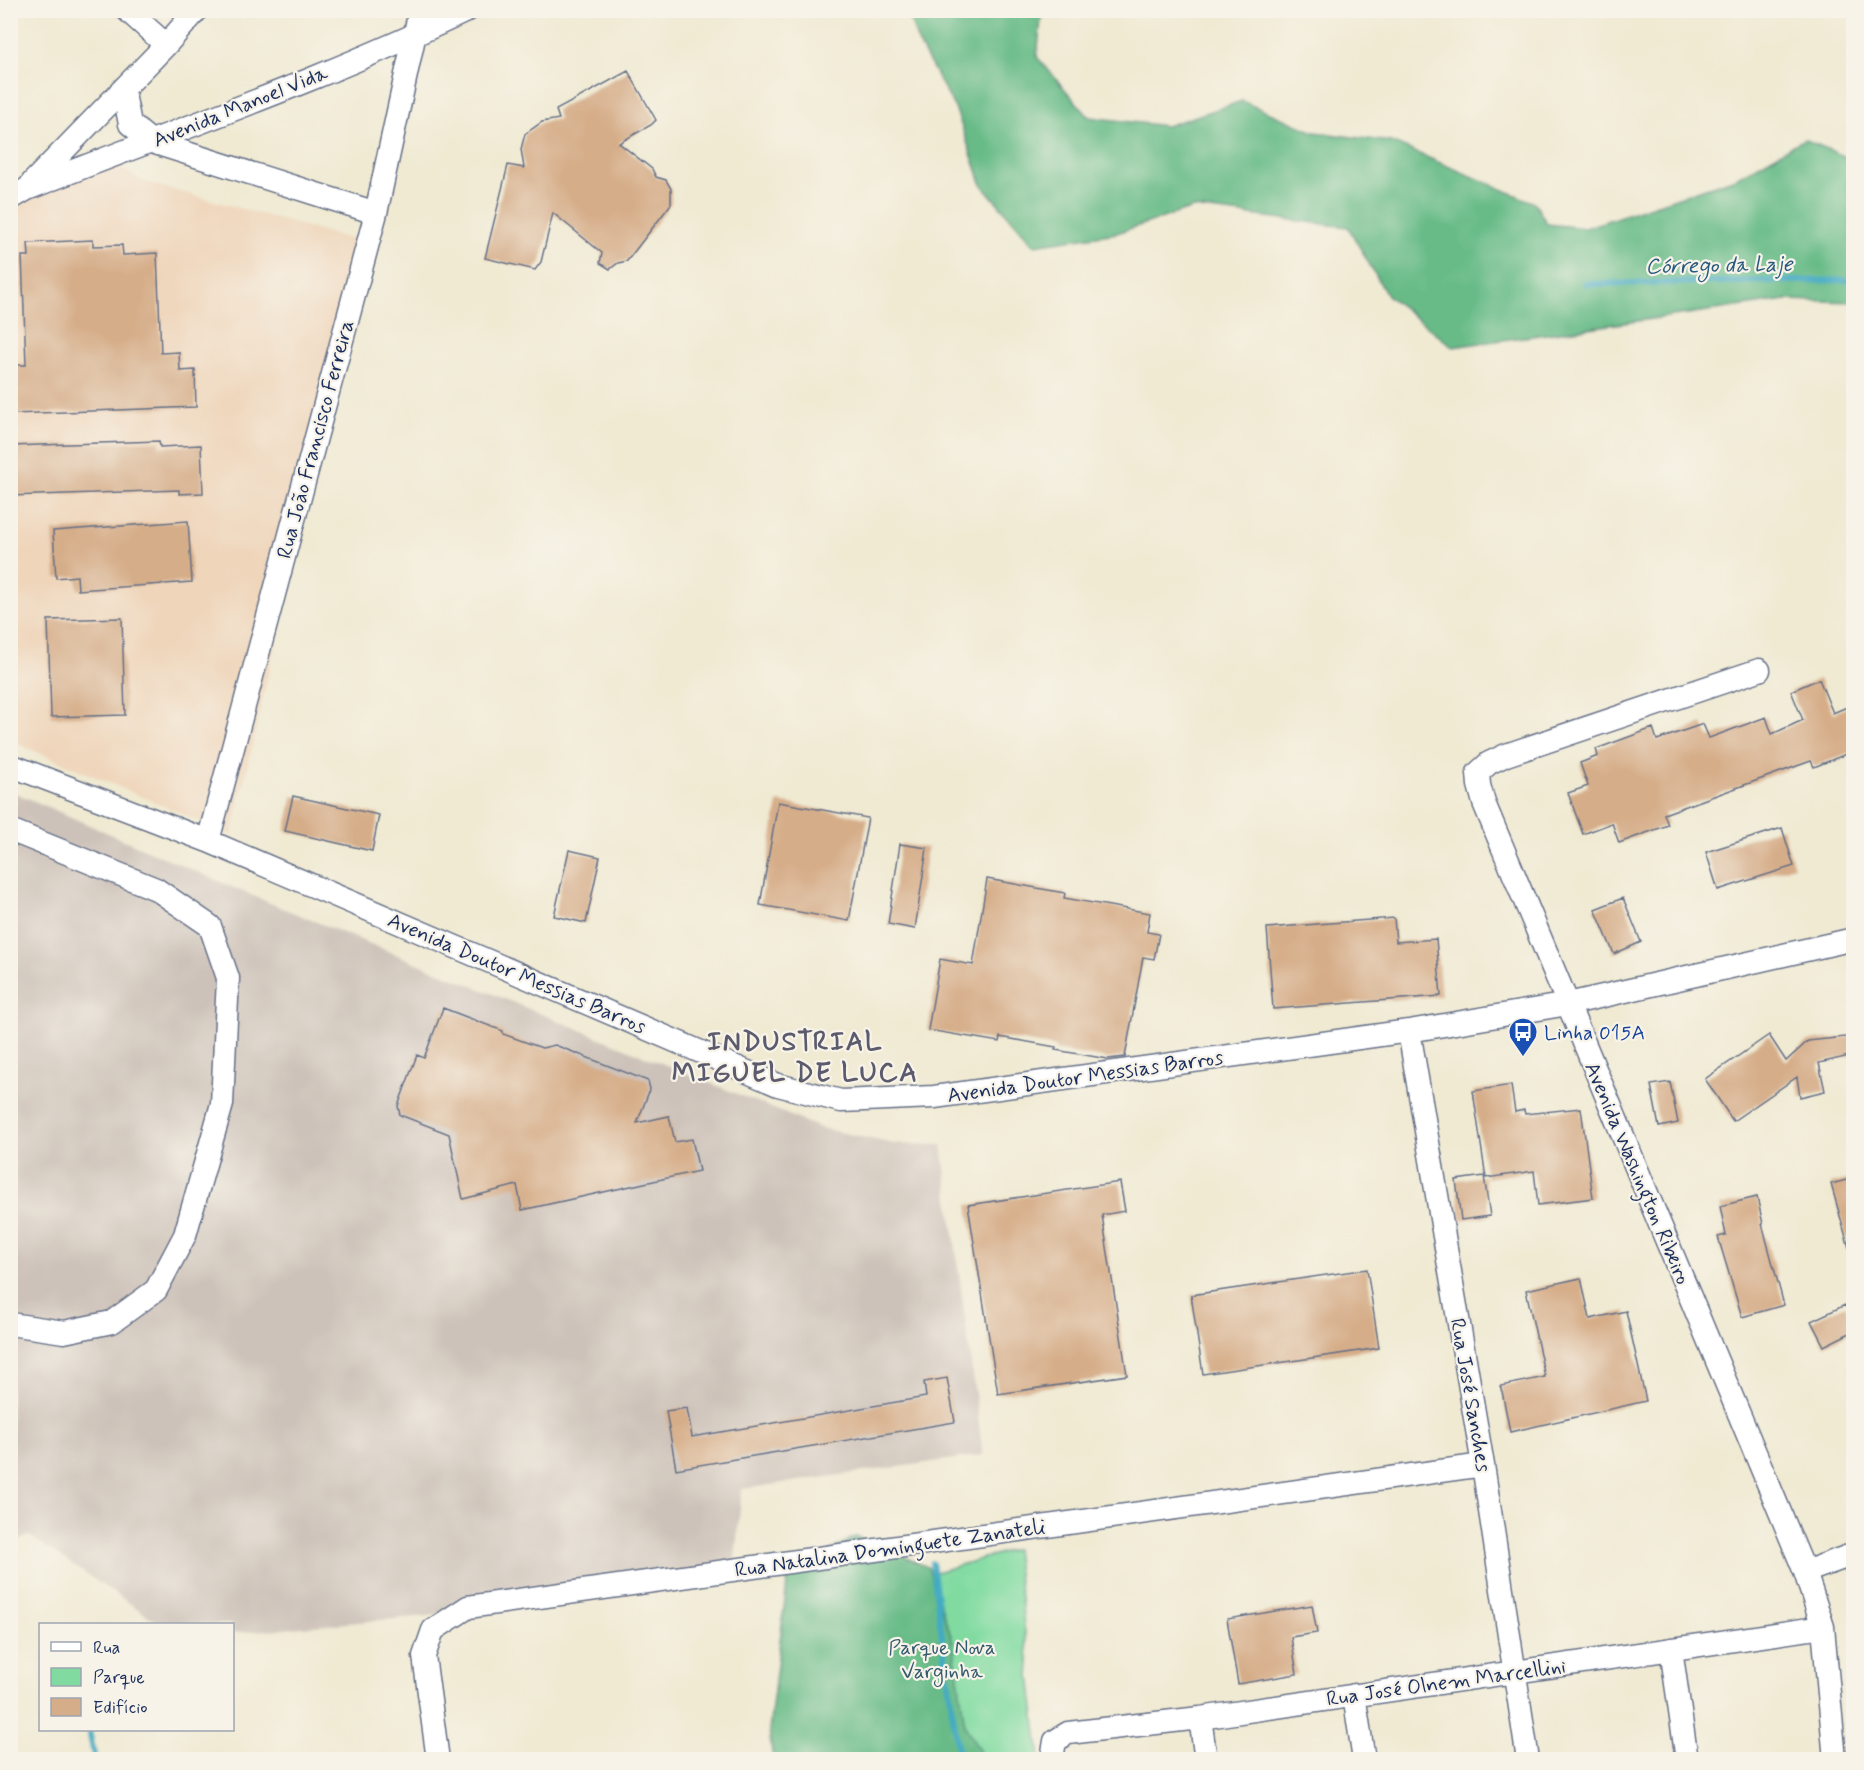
<svg xmlns="http://www.w3.org/2000/svg" width="1864" height="1770" viewBox="0 0 1864 1770" font-family="Mynerve,sans-serif">
  <rect width="100%" height="100%" fill="#f7f3e8"/>
  <filter id="ink" filterUnits="userSpaceOnUse"><feTurbulence type="fractalNoise" baseFrequency=".0167" numOctaves="2"/><feDisplacementMap in="SourceGraphic" scale="12" xChannelSelector="R" yChannelSelector="G"/><feConvolveMatrix kernelMatrix="1 2 1 2 8 2 1 2 1" color-interpolation-filters="sRGB"/></filter>
  <filter id="wash" filterUnits="userSpaceOnUse"><feTurbulence type="fractalNoise" baseFrequency=".008" numOctaves="4" result="noise"/><feDisplacementMap in="SourceGraphic" scale="24" xChannelSelector="R" yChannelSelector="G"/><feGaussianBlur stdDeviation="1.35" result="paint"/><feColorMatrix in="noise" values="0 0 0 0 0 0 0 0 0 0 0 0 0 0 0 0 0 1.4 0 .05"/><feComposite in="paint" operator="in"/></filter>
  <g filter="url(#wash)">
    <rect width="100%" height="100%" fill="#f0ead3"/>
    <!-- built -->
    <path fill="#efd6bb" d="M 105,158 L 142,181 L 365,243 L 232,835 L 11,741 L 11,199 Z"/>
    <!-- industrial -->
    <path fill="#cdc2b9" d="M 11,791 L 253,896 L 820,1128 L 894,1144 L 942,1145 L 983,1455 L 742,1489 L 734,1568 L 495,1610 L 233,1633 L 232,1624 L 160,1624 L 30,1536 L 11,1543 Z"/>
    <!-- green -->
    <path fill="#81dba1" stroke="#4e8580" stroke-width="1.5" d="M 1015,1549 L 1040,1759 L 870,1759 L 847,1598 Z"/>
    <!-- forest -->
    <path fill="#68bb87" stroke="#427572" stroke-width="1.5" d="M 907,11 L 1042,11 L 1037,57 L 1089,117 L 1166,126 L 1242,101 L 1314,132 L 1391,142 L 1535,203 L 1547,224 L 1585,228 L 1736,178 L 1804,139 L 1853,160 L 1853,302 L 1786,300 L 1453,347 L 1387,295 L 1348,227 L 1193,208 L 1117,233 L 1034,245 L 982,185 L 956,110 L 918,42 Z
      M 856,1536 L 928,1567 L 953,1642 L 965,1726 L 984,1759 L 773,1760 L 769,1730 L 788,1575 Z"/>
    <g fill="none" stroke-linecap="round" stroke-linejoin="round">
      <!-- stream -->
      <path stroke="#43aac2" stroke-width="6" d="M 1585,284 L 1854,280
        M 932,1563 L 957,1745 L 961,1760
        M 89,1730 L 95,1760"/>
    </g>
    <g id="blocks">
      <!-- building -->
      <path fill="#d6ad89" d="M 628,71 L 656,120 L 651,125 L 619,143 L 652,169 L 656,177 L 666,180 L 671,189 L 671,204 L 627,261 L 618,263 L 610,269 L 600,263 L 602,253 L 553,213 L 541,262 L 535,270 L 485,258 L 508,165 L 524,168 L 521,149 L 525,134 L 542,122 L 559,119 L 556,110 Z
        M 93,240 L 93,246 L 122,245 L 123,255 L 157,253 L 161,353 L 179,352 L 180,371 L 195,370 L 196,407 L 12,414 L 10,365 L 26,365 L 22,256 L 29,256 L 28,243 Z
        M 159,441 L 160,447 L 201,445 L 203,493 L 179,494 L 179,490 L 10,496 L 10,446 Z
        M 188,521 L 192,582 L 78,590 L 77,576 L 56,578 L 53,531 Z
        M 122,618 L 125,715 L 51,717 L 48,620 Z
        M 1819,679 L 1833,713 L 1854,704 L 1854,751 L 1814,767 L 1811,761 L 1664,814 L 1668,825 L 1619,843 L 1612,823 L 1583,834 L 1568,793 L 1588,786 L 1580,763 L 1598,756 L 1596,749 L 1653,728 L 1657,740 L 1703,724 L 1709,738 L 1766,717 L 1772,734 L 1803,720 L 1791,691 Z
        M 293,796 L 379,815 L 372,851 L 285,831 Z
        M 778,802 L 868,818 L 849,921 L 760,905 Z
        M 1782,828 L 1794,866 L 1718,890 L 1706,852 Z
        M 900,844 L 927,848 L 915,929 L 888,924 Z
        M 569,850 L 600,857 L 586,923 L 554,916 Z
        M 987,879 L 1065,893 L 1064,898 L 1150,913 L 1147,932 L 1159,934 L 1154,959 L 1143,957 L 1125,1057 L 1108,1059 L 1055,1050 L 1056,1047 L 1000,1037 L 999,1042 L 928,1030 L 940,959 L 973,965 Z
        M 1623,898 L 1641,942 L 1614,954 L 1595,909 Z
        M 1394,918 L 1396,942 L 1436,939 L 1441,996 L 1273,1009 L 1267,928 Z
        M 443,1008 L 503,1031 L 503,1034 L 542,1048 L 555,1045 L 648,1081 L 650,1089 L 637,1123 L 669,1116 L 675,1142 L 692,1139 L 699,1171 L 522,1210 L 517,1185 L 463,1199 L 449,1134 L 400,1115 L 398,1106 L 417,1055 L 424,1058 Z
        M 1769,1035 L 1786,1061 L 1808,1041 L 1854,1036 L 1854,1055 L 1819,1063 L 1825,1091 L 1800,1097 L 1797,1077 L 1733,1121 L 1705,1079 Z
        M 1670,1082 L 1678,1123 L 1659,1127 L 1651,1085 Z
        M 1511,1085 L 1515,1112 L 1524,1110 L 1525,1114 L 1581,1108 L 1593,1198 L 1538,1205 L 1534,1171 L 1486,1178 L 1473,1091 Z
        M 1484,1176 L 1490,1216 L 1461,1220 L 1456,1180 Z
        M 1854,1178 L 1854,1248 L 1849,1248 L 1831,1184 Z
        M 1120,1182 L 1125,1211 L 1102,1215 L 1127,1375 L 998,1394 L 968,1205 Z
        M 1757,1197 L 1763,1224 L 1762,1224 L 1784,1305 L 1742,1317 L 1718,1237 L 1726,1235 L 1720,1206 Z
        M 1367,1269 L 1379,1348 L 1203,1374 L 1191,1295 Z
        M 1581,1278 L 1590,1319 L 1626,1311 L 1646,1401 L 1510,1432 L 1501,1386 L 1545,1377 L 1526,1290 Z
        M 1845,1305 L 1854,1324 L 1854,1331 L 1824,1346 L 1811,1321 Z
        M 947,1378 L 955,1422 L 676,1469 L 666,1411 L 687,1408 L 692,1437 L 926,1397 L 924,1382 Z
        M 1312,1605 L 1317,1633 L 1291,1637 L 1297,1674 L 1238,1684 L 1227,1619 Z"/>
    </g>
  </g>
  <g filter="url(#ink)">
    <use href="#blocks" fill-opacity="0" stroke="#667087" stroke-width="1.5"/>
    <g fill="none" stroke-linecap="round" stroke-linejoin="round">
      <!-- minor casing -->
      <g stroke="#667087" stroke-width="25">
        <path id="minor" d="M 127,10 L 166,45
          M 123,89 L 130,124 L 152,142 L 376,213
          M 32,183 L 166,45 L 197,10
          M 10,199 L 27,189 C 174,131 325,79 468,10
          M 1759,670 L 1506,755 L 1489,763 L 1478,773 L 1479,785 L 1484,803 L 1805,1572 L 1823,1627 L 1835,1760
          M 10,765 L 208,841 L 778,1085 L 841,1101 L 934,1097 L 1409,1031 L 1568,1004 L 1854,939
          M 10,830 L 156,889 L 210,926 L 228,978 L 222,1104 L 185,1235 L 156,1290 L 112,1322 L 64,1332 L 10,1324
          M 208,841 L 376,213 L 420,10
          M 1409,1031 L 1483,1465 L 1528,1760
          M 1805,1572 L 1854,1554
          M 1671,1649 L 1687,1760
          M 1354,1695 L 1364,1760
          M 1200,1718 L 1206,1760
          M 438,1760 L 424,1656 L 433,1630 L 468,1607 L 1483,1465
          M 1054,1760 L 1053,1753 L 1055,1741 L 1068,1733 L 1200,1718 L 1823,1627"/>
      </g>
      <!-- minor -->
      <use href="#minor" stroke="#fff" stroke-width="22"/>
    </g>
  </g>
  <!-- icons -->
  <defs>
    <g id="bus-pin" transform="scale(1.5)"><path d="M0 17L-7.5 6A9.5 9.5 0 1 1 7.5 6Z" fill="#1a4fb4" stroke="#f7f3e8"/><path d="M-5-6H5V4H4V6H2V4H-2V6H-4V4H-5ZM-3.5-4V0h7V-4ZM-3.5 1.2v1.5H-2V1.2ZM2 1.2v1.5H3.5V1.2Z" fill="#fff"/></g>
  </defs>
  <g fill-rule="evenodd">
    <use href="#bus-pin" x="1523" y="1032"/>
  </g>
  <g text-anchor="middle" stroke-width="4.5" stroke-linejoin="round" paint-order="stroke">
    <!-- street labels -->
    <g font-size="21" fill="#1b2f5e" stroke="#f7f3e8">
      <text transform="translate(240 106) rotate(-22)" y="7">Avenida Manoel Vida</text>
      <text transform="translate(315 439) rotate(-75)" y="7">Rua João Francisco Ferreira</text>
      <text transform="translate(517 973) rotate(23)" y="7">Avenida Doutor Messias Barros</text>
      <text transform="translate(1085 1076) rotate(-8)" y="7">Avenida Doutor Messias Barros</text>
      <text transform="translate(1638 1173) rotate(67)" y="7">Avenida Washington Ribeiro</text>
      <text transform="translate(1471 1395) rotate(80)" y="7">Rua José Sanches</text>
      <text transform="translate(890 1548) rotate(-8)" y="7">Rua Natalina Dominguete Zanateli</text>
      <text transform="translate(1446 1682) rotate(-8)" y="7">Rua José Olnem Marcellini</text>
    </g>
    <!-- transit labels -->
    <g font-size="21" fill="#164399" stroke="#f7f3e8" text-anchor="start">
      <text x="1544" y="1039">Linha 015A</text>
    </g>
    <!-- park labels -->
    <g font-size="21" fill="#345a6f" stroke="#f7f3e8">
      <text x="942" y="1654">Parque Nova<tspan x="942" dy="24">Varginha</tspan></text>
    </g>
    <!-- water labels -->
    <g font-size="22" font-style="italic" fill="#295a81" stroke="#f7f3e8">
      <text transform="translate(1719 264) rotate(-1)" y="8">Córrego da Laje</text>
    </g>
    <!-- district labels -->
    <g font-size="27" font-weight="bold" letter-spacing="1.5" fill="#5c5b6d" stroke="#f7f3e8">
      <text x="795" y="1050">INDUSTRIAL<tspan x="795" dy="31">MIGUEL DE LUCA</tspan></text>
    </g>
  </g>
  <!-- margin -->
  <rect width="1864" height="1770" fill="none" stroke="#f7f3e8" stroke-width="36"/>
  <!-- legend -->
  <rect x="39" y="1623" width="195" height="108" fill="#f7f3e8" stroke="#9fa5b1" stroke-width="1.5"/>
  <rect x="51" y="1642" width="30" height="9" fill="#ffffff" stroke="#9fa5b1" stroke-width="1.5"/>
  <text x="93" y="1653" font-size="18" fill="#1b2f5e">Rua</text>
  <rect x="51" y="1668" width="30" height="18" fill="#81dba1" stroke="#9fa5b1" stroke-width="1.5"/>
  <text x="93" y="1683" font-size="18" fill="#1b2f5e">Parque</text>
  <rect x="51" y="1698" width="30" height="18" fill="#d6ad89" stroke="#9fa5b1" stroke-width="1.5"/>
  <text x="93" y="1713" font-size="18" fill="#1b2f5e">Edifício</text>
</svg>
